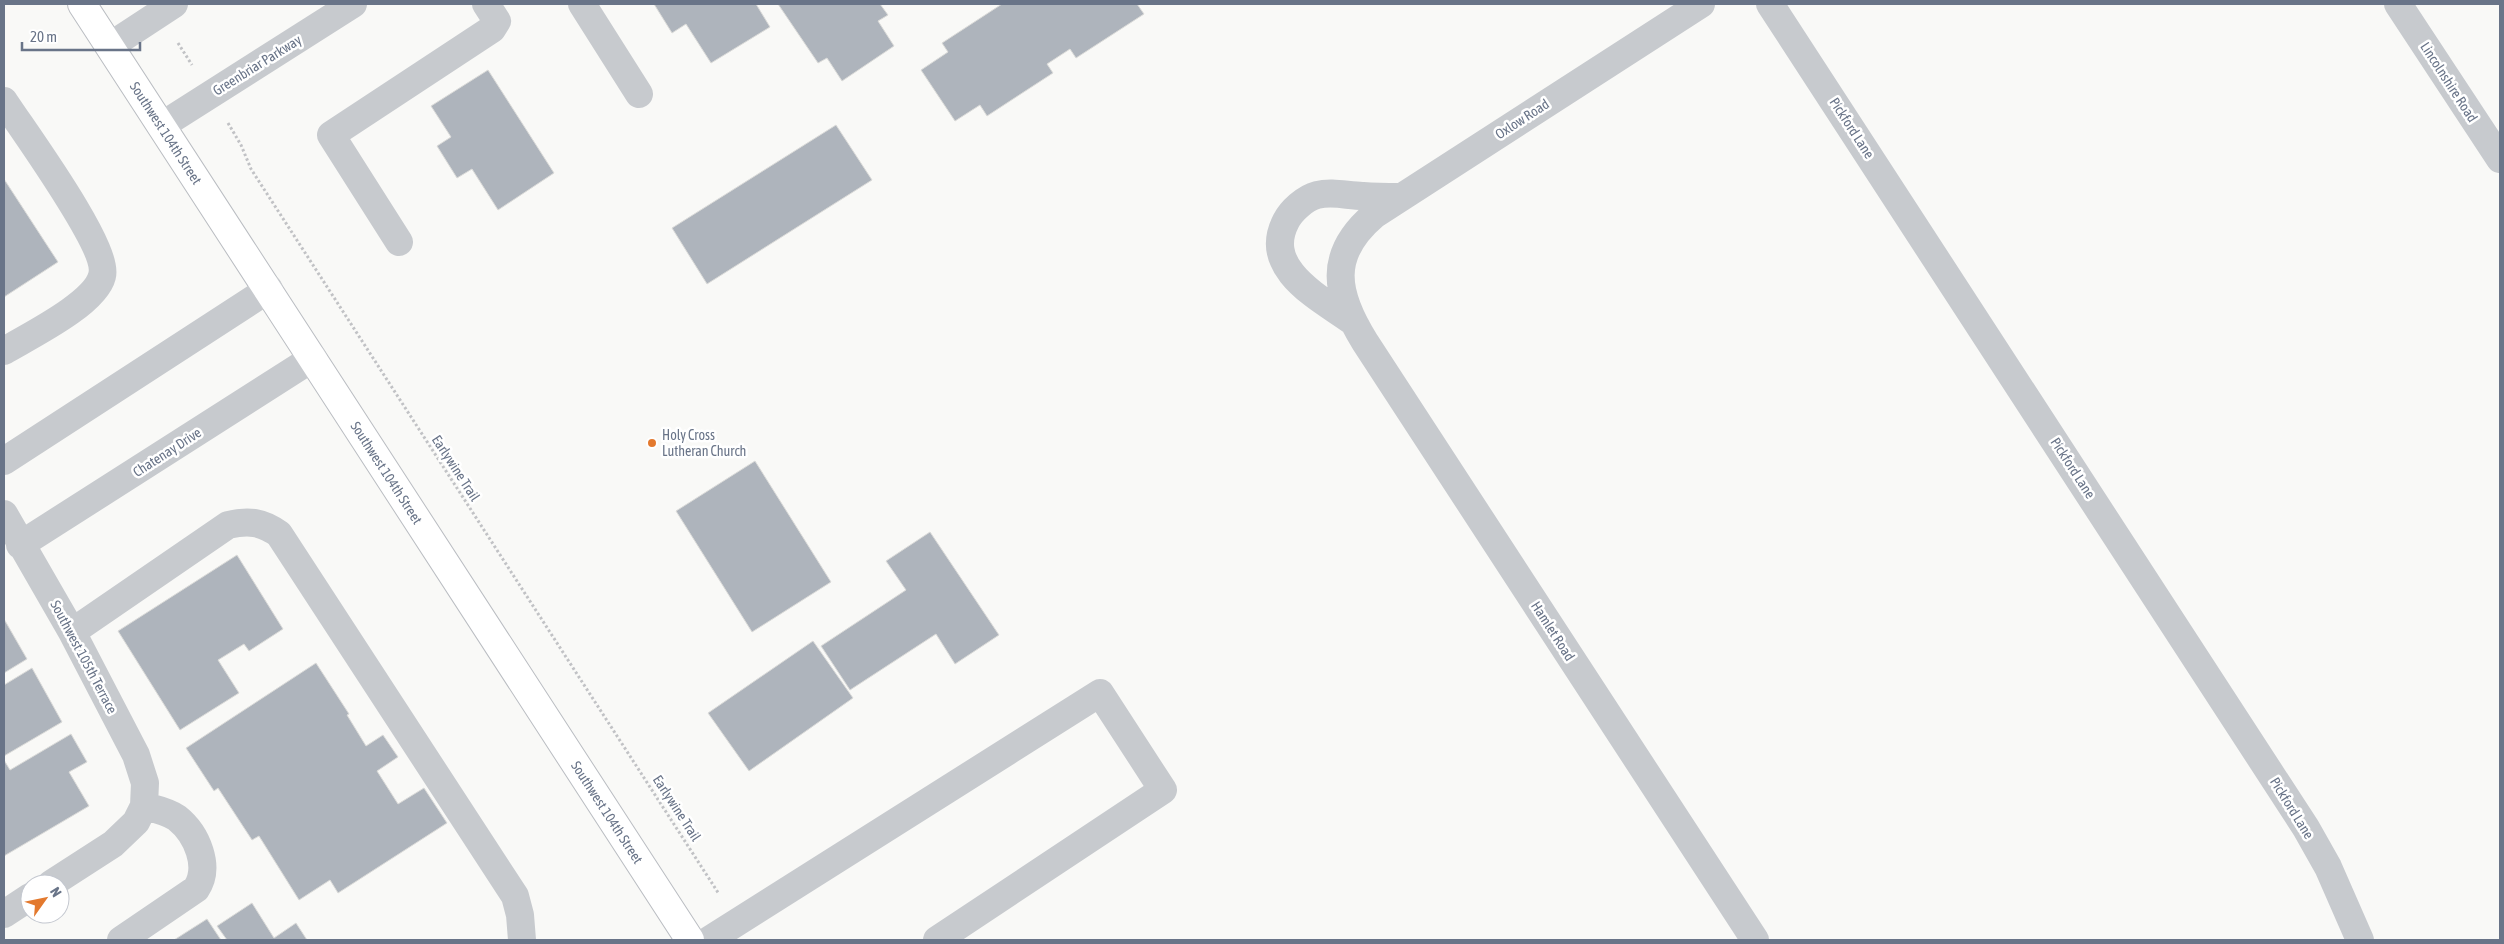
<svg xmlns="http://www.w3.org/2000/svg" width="2504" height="944" viewBox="0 0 2504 944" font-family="'Asap Condensed',sans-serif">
  <rect width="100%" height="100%" fill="#f9f9f7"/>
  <!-- building -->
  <path fill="#aeb4bc" stroke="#dbdbd9" d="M 654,4 L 756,4 L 770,27 L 711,63 L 686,24 L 672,33 Z
    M 778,4 L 880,4 L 888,15 L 878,21 L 894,46 L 842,81 L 827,58 L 818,63 Z
    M 1002,4 L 1137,4 L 1144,14 L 1076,58 L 1070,49 L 1047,64 L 1053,73 L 987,116 L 980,105 L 955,121 L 921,70 L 948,52 L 942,43 Z
    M 488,70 L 554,173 L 498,210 L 472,169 L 457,178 L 437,146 L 451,137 L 431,106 Z
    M 836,125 L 872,180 L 707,284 L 672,228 Z
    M 4,179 L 58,262 L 4,297 Z
    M 755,461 L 831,582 L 752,632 L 676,511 Z
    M 930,532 L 999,635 L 955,664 L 936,634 L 850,690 L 821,646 L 906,590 L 886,561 Z
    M 237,555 L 283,629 L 249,651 L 244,644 L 218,660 L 239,693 L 180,730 L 118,631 Z
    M 4,619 L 27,659 L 4,673 Z
    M 813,641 L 853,698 L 749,771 L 708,713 Z
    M 316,663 L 349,714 L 347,715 L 366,746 L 383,735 L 398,757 L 377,771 L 398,804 L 424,788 L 447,823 L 338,893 L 330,880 L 299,900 L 259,836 L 252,840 L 218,788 L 214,791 L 186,748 Z
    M 32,668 L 62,722 L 4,756 L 4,685 Z
    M 71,734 L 87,762 L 69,772 L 89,806 L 4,856 L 4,760 L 10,770 Z
    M 252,903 L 274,938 L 296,923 L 307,940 L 227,940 L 217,926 Z
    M 207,919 L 221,940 L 174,940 Z"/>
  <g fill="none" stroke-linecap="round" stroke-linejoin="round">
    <!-- major casing -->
    <g stroke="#babdc2" stroke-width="30">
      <g id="major">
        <path id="s1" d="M 82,4 L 690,940"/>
      </g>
    </g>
    <!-- path -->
    <path stroke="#c1c2c5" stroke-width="3" stroke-dasharray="2.5 2.5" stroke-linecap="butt" d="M 178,43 L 192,65
      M 228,123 L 241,145 L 251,169 L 719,894"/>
    <!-- minor -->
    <path stroke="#c7cace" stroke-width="28" d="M 582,4 L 639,94
      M 1701,4 L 1374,215 C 1327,255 1335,294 1365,342 L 1755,940
      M 1770,4 L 2306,828 L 2328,867 L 2360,940
      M 2398,4 L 2500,159
      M 110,46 L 174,4
      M 4,101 C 22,129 110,248 102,276 C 95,304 29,336 4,351
      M 161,126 L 353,4
      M 399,242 L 331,135 L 492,29 L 497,21 L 486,4
      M 1352,321 C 1320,298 1261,269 1286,221 C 1291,211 1305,198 1317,195 C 1333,191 1348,196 1363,196 C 1376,197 1388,197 1401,197
      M 4,461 L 269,289
      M 4,514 L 72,632 L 136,755 L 145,783 L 144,806 L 136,822 L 113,844 L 51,884
      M 20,545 L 313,358
      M 72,632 L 228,525 C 249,520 262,522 279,534 L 515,896 L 520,915 L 522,940
      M 4,914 L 30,897
      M 121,940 L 196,889 C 211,867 197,834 177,818 C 167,811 155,809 144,806
      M 709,940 L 1100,693 L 1163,790 L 937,940"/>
    <!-- major -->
    <use href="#major" stroke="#fff" stroke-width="28"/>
  </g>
  <!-- markers -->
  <circle fill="#e3792e" stroke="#fff" stroke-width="2" cx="652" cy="443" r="5"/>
  <g text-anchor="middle" stroke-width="5" stroke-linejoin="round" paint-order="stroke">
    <!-- street labels -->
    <g font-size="14" fill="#697488" stroke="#fff">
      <text transform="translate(257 65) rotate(-32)" y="5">Greenbriar Parkway</text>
      <text transform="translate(2449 82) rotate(57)" y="5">Lincolnshire Road</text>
      <text transform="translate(1522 119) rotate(-33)" y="5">Oxlow Road</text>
      <text transform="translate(1852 128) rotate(57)" y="5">Pickford Lane</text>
      <text dy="5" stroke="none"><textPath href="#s1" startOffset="154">Southwest 104th Street</textPath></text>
      <text transform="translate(167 452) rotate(-33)" y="5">Chatenay Drive</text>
      <text transform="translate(456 468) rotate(57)" y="5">Earlywine Trail</text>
      <text transform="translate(2073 468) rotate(57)" y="5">Pickford Lane</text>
      <text dy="5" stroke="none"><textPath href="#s1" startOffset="559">Southwest 104th Street</textPath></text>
      <text transform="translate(1553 631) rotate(57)" y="5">Hamlet Road</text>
      <text transform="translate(84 657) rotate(62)" y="5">Southwest 105th Terrace</text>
      <text transform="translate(677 808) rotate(57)" y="5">Earlywine Trail</text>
      <text transform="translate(2292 808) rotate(58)" y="5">Pickford Lane</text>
      <text dy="5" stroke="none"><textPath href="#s1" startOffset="964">Southwest 104th Street</textPath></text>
    </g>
    <!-- poi labels -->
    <g font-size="14" fill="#697488" stroke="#fff" text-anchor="start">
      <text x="662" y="440">Holy Cross<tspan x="662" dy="16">Lutheran Church</tspan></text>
    </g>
  </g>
  <!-- border -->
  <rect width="2504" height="944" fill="none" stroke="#697488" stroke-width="10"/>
  <!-- north arrow -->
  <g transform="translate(45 899) rotate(57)"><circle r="24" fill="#ffffff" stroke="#c3c7cf"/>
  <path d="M0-4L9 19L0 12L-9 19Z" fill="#e3792e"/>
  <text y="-8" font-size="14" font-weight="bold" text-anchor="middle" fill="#697488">N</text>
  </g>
  <!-- scale -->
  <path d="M22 42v8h118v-8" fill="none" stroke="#697488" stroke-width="2.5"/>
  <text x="30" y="42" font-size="15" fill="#697488" stroke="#ffffff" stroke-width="4" paint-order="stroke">20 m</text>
</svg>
